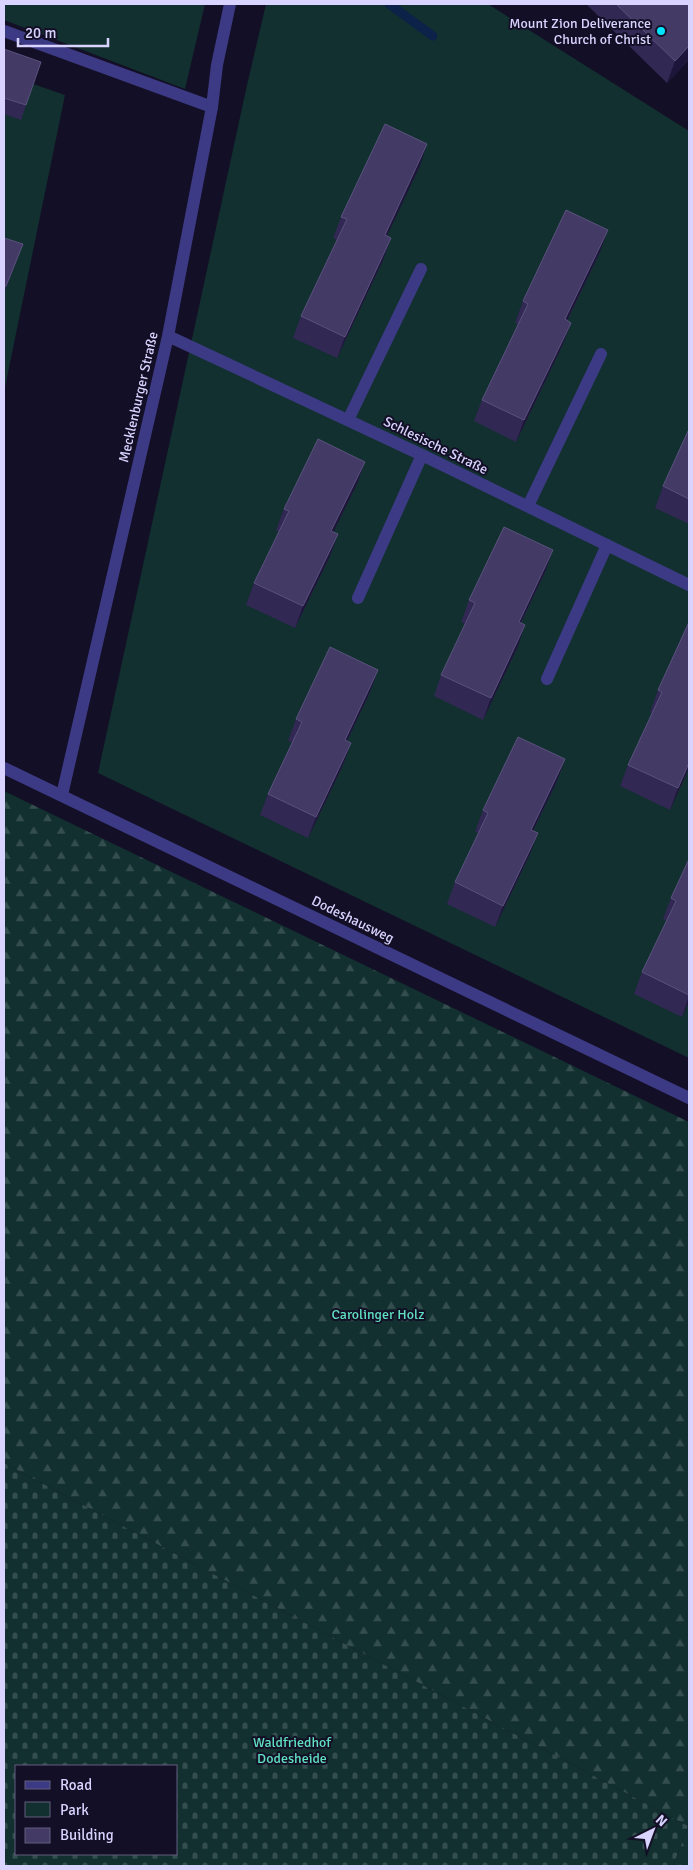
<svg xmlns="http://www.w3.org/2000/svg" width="693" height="1870" viewBox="0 0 693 1870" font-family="Signika,sans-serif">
  <defs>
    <pattern id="forest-firs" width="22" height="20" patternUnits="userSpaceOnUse" patternTransform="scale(1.25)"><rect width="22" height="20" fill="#12302f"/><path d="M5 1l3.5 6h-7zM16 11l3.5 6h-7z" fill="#344d4e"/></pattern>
    <pattern id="cemetery-stones" width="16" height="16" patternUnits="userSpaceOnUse" patternTransform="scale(1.25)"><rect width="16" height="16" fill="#12302f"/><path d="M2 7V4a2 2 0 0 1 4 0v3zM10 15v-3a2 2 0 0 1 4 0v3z" fill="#344d4e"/></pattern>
  </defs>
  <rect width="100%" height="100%" fill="#130f26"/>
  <!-- green -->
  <path fill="#12302f" d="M 4,4 L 205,4 L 185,89 L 4,20 Z
    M 266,4 L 488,4 L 689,131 L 689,1058 L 98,773 L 247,85 Z
    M 4,74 L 65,95 L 4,392 Z"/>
  <!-- forest -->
  <path fill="url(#forest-firs)" d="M 4,791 L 689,1122 L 689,1866 L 673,1866 L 688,1826 L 4,1463 Z"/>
  <!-- cemetery -->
  <path fill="url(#cemetery-stones)" fill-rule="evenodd" d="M 4,1463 L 688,1826 L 673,1866 L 4,1866 ZM 16,1766 L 176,1766 L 176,1854 L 16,1854 Z"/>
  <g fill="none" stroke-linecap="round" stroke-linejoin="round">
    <!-- stream -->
    <path stroke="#0c2248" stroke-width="9" d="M 389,4 L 433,36"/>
    <!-- service -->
    <path stroke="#3d3a85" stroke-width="12" d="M 4,31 L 212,107
      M 348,420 L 421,269
      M 528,506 L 601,354
      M 358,598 L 422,455
      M 547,679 L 607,545"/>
    <!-- minor -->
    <path stroke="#3d3a85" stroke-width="12" d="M 168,336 L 422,455 L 689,585
      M 4,768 L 689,1098
      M 62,795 L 168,336 L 212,107 L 217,65 L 230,4"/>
  </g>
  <!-- wall -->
  <path fill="#312854" d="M 586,4 L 689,4 L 689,60 L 667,83 Z
    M 4,49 L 26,105 L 21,120 L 4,114 Z
    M 420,166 L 386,236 L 391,238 L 383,260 L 337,358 L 293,338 L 301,316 L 337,240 L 333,238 L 341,217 Z
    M 4,238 L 18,258 L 4,293 Z
    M 600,252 L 567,321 L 571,323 L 563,344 L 516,442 L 474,421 L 482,400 L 518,324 L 515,323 L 523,301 Z
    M 689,429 L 689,524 L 655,508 L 663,486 Z
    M 365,462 L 357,484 L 333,532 L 338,534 L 330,556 L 295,628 L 246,605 L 254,583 L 279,532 L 276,530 L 284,509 Z
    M 553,550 L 545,572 L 521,623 L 518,646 L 483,720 L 434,696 L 441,675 L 466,624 L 461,622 L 469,600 Z
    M 689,622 L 689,768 L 670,810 L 620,786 L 628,765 L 652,713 L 650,712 L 658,690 Z
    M 378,670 L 370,692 L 347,741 L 351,743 L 343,765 L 308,838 L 260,815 L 268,794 L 292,742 L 288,741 L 296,719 Z
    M 565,759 L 557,781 L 533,831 L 530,854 L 495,927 L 447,904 L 455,882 L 479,833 L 475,832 L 483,810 Z
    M 689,859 L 689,1001 L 682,1017 L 634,994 L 642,972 L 667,921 L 663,919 L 671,898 Z"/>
  <!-- shaded-wall -->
  <path fill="#1d163a" d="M 689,46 L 689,60 L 667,83 L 675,61 Z
    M 427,144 L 420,166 L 377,257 L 385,235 Z
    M 608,230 L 600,252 L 557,341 L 565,319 Z
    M 391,238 L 383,260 L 337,358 L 345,337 Z
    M 571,323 L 563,344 L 516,442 L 524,420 Z
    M 365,462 L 357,484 L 323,553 L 331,531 Z
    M 338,534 L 330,556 L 295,628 L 303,606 Z
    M 553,550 L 545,572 L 511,643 L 519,622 Z
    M 525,625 L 518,646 L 483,720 L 491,698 Z
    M 378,670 L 370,692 L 337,762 L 345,740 Z
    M 351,743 L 343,765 L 308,838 L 316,817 Z
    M 565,759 L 557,781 L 523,851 L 531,830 Z
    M 689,763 L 689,768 L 670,810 L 678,788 Z
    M 538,833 L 530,854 L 495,927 L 503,906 Z
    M 689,996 L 689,1001 L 682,1017 Z"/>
  <!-- building -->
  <path fill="#433a66" stroke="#5a527e" d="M 616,4 L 689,4 L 689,46 L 675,61 Z
    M 4,49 L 41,62 L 26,105 L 4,98 Z
    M 385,124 L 427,144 L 385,235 L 391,238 L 345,337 L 301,316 L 347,219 L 341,217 Z
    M 566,210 L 608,230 L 565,319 L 571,323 L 524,420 L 482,400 L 528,304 L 523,301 Z
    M 4,238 L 23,244 L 6,286 L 4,285 Z
    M 689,429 L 689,499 L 663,486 Z
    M 318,439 L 365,462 L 331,531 L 338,534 L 303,606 L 254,583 L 289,511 L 284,509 Z
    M 504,527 L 553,550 L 519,622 L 525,625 L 491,698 L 441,675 L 475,603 L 469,600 Z
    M 689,622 L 689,763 L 678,788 L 628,765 L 662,692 L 658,690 Z
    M 330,647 L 378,670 L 345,740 L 351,743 L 316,817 L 268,794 L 302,722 L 296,719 Z
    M 518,737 L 565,759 L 531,830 L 538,833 L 503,906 L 455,882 L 488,813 L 483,810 Z
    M 689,859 L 689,995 L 642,972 L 676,901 L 671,898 Z"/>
  <!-- markers -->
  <circle fill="#00e5ff" stroke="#130f26" stroke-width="2" cx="661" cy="31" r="5"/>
  <g text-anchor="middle" stroke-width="4" stroke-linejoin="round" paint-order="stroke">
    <!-- poi labels -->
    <g font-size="14" fill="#d9d4ff" stroke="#130f26" text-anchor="end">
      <text x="651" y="28">Mount Zion Deliverance<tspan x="651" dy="16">Church of Christ</tspan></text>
    </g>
    <!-- street labels -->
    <g font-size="14" fill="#d9d4ff" stroke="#130f26">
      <text transform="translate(138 397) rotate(-77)" y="5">Mecklenburger Straße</text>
      <text transform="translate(436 445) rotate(26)" y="5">Schlesische Straße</text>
      <text transform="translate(353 919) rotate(26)" y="5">Dodeshausweg</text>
    </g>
    <!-- park labels -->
    <g font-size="14" fill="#5fe0c0" stroke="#130f26">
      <text x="378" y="1319">Carolinger Holz</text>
      <text x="292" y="1747">Waldfriedhof<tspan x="292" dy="16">Dodesheide</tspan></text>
    </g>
  </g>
  <!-- border -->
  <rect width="693" height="1870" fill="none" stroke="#d9d4ff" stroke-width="10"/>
  <!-- legend -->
  <rect x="15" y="1765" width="162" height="90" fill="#130f26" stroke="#625e7d"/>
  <rect x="25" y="1781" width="25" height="8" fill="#3d3a85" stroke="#625e7d"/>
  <text x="60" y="1790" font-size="15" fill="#d9d4ff">Road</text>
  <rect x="25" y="1802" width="25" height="15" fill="#12302f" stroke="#625e7d"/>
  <text x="60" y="1815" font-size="15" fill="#d9d4ff">Park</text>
  <rect x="25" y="1828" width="25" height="15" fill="#433a66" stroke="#625e7d"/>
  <text x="60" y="1840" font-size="15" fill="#d9d4ff">Building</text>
  <!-- north arrow -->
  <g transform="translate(653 1830) rotate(42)" stroke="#130f26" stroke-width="4" paint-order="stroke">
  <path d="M0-4L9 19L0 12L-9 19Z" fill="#d9d4ff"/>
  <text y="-8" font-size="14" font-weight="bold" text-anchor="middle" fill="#d9d4ff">N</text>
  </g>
  <!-- scale -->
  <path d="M18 38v8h90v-8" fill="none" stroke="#d9d4ff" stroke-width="2.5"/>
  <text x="25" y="38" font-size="15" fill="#d9d4ff" stroke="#130f26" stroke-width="4" paint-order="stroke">20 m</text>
</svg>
